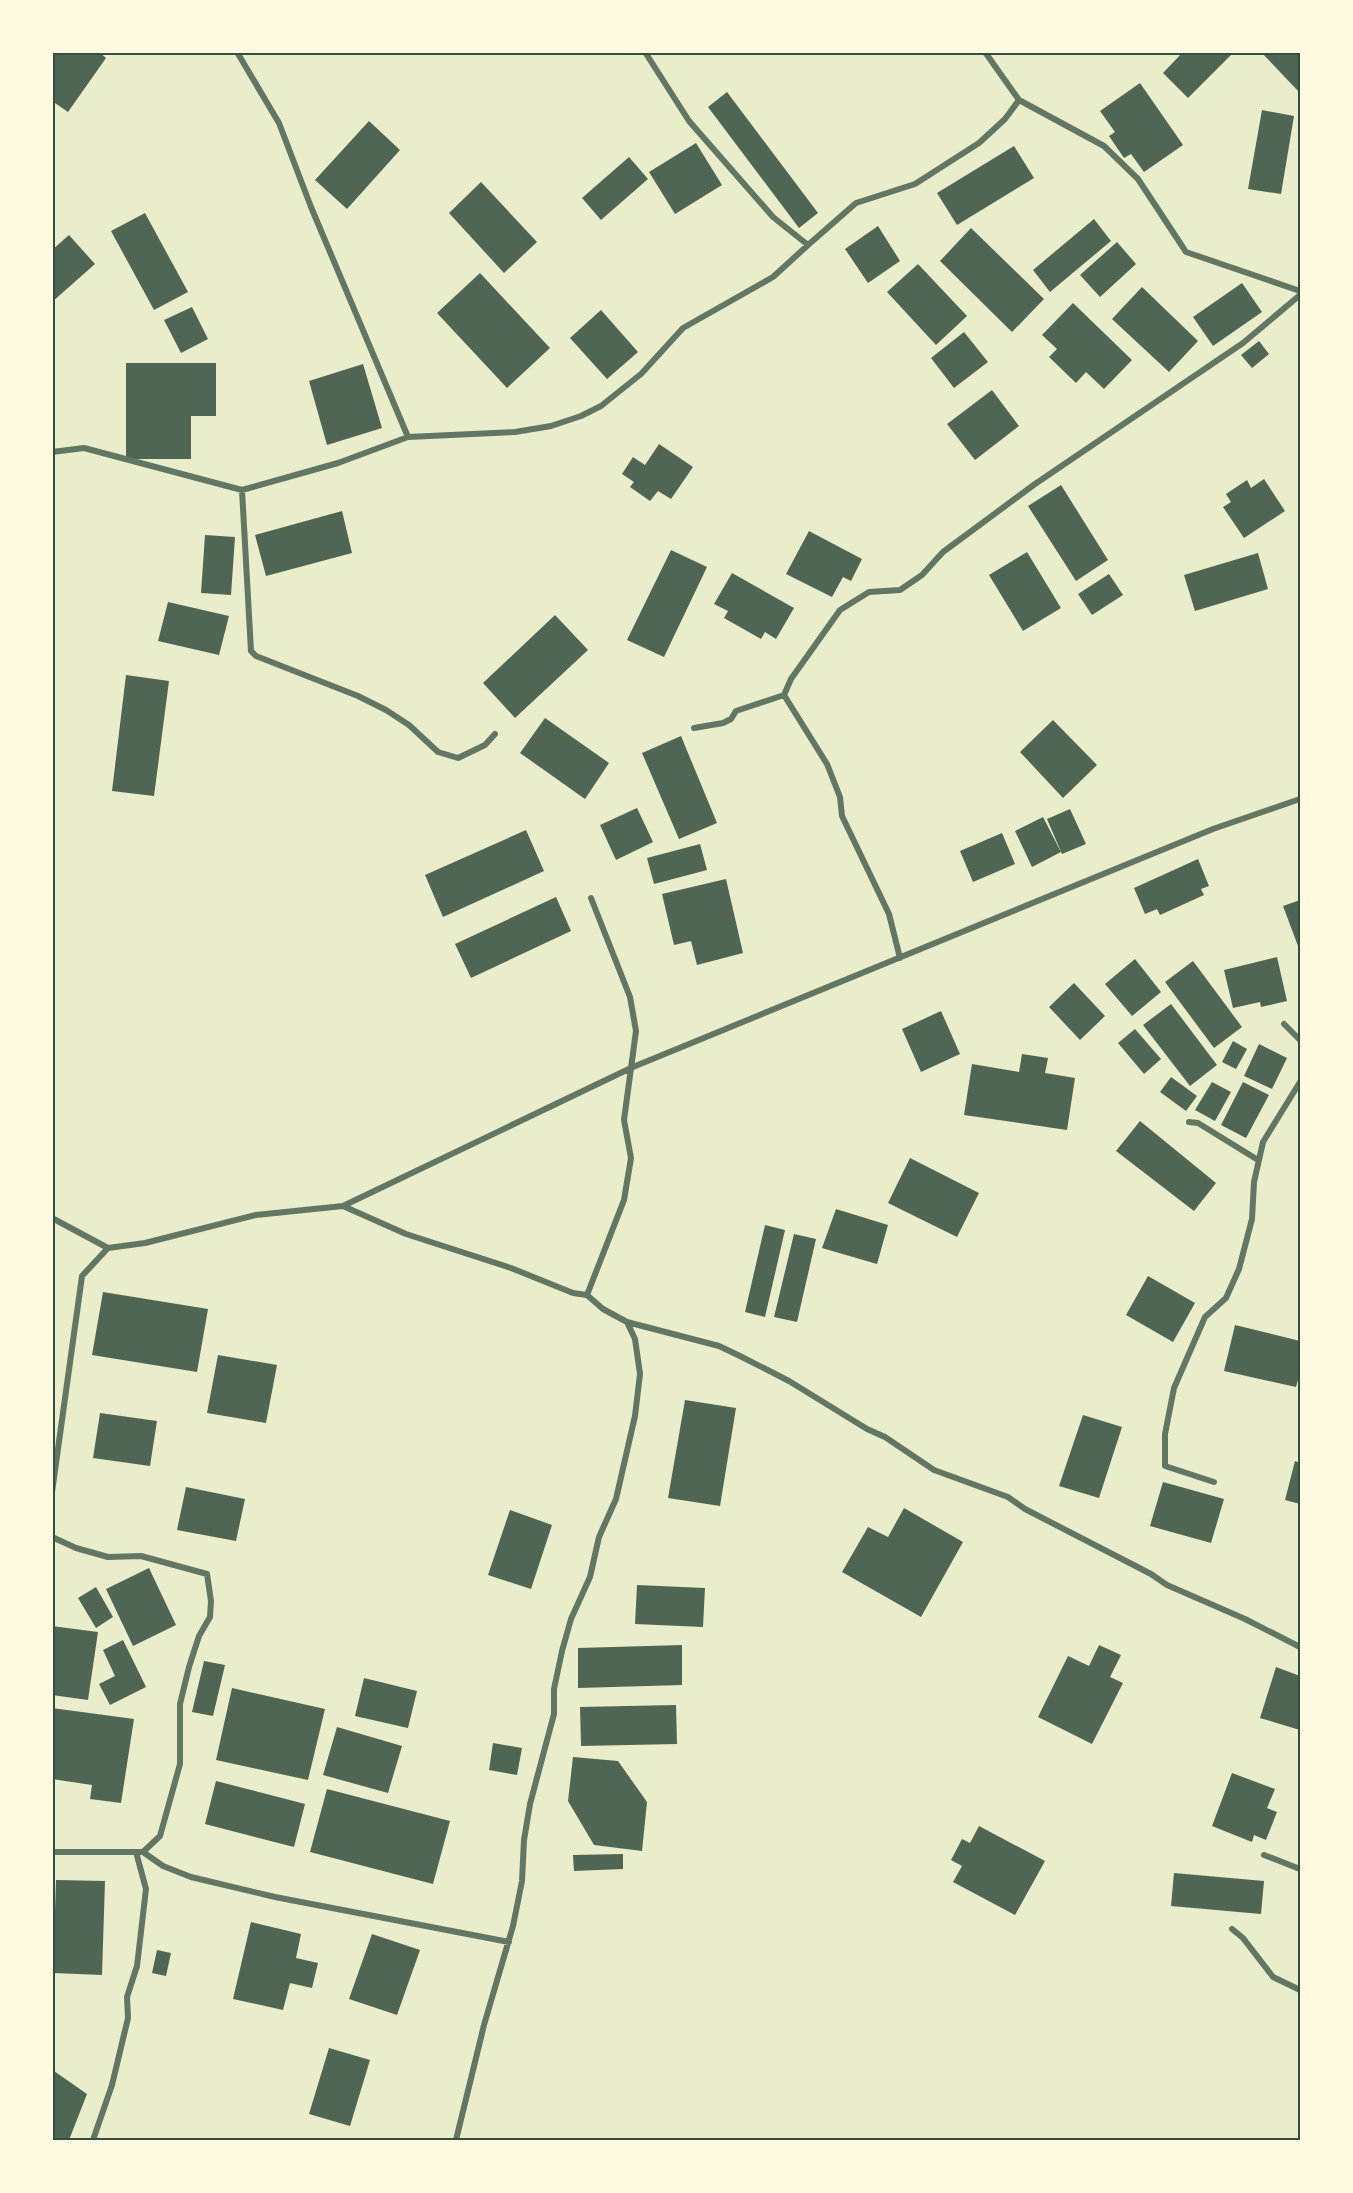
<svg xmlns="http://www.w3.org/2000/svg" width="1353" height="2193" viewBox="0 0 1353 2193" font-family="Lato,sans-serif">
  <rect width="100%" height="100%" fill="#e9edc9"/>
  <!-- building -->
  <path fill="#4f6655" d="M 52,52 L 99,52 L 106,58 L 68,112 L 52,101 Z
    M 1183,52 L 1234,52 L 1188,98 L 1163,73 Z
    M 1261,52 L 1300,52 L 1300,93 Z
    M 1140,83 L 1183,145 L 1144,172 L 1131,154 L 1124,158 L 1109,136 L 1115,132 L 1100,111 Z
    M 727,92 L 818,213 L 799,228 L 708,107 Z
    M 1262,110 L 1294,116 L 1281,194 L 1248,189 Z
    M 369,121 L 400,150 L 347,209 L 315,180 Z
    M 696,143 L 722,185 L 675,214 L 649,172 Z
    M 1014,146 L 1034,178 L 957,225 L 937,193 Z
    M 629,157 L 648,179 L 601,220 L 582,198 Z
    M 481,182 L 537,242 L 504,273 L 449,213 Z
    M 145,213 L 188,292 L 154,310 L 111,231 Z
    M 1094,219 L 1111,241 L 1050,292 L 1033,270 Z
    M 878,226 L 900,261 L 868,283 L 845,249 Z
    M 971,228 L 1044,299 L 1012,332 L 940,261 Z
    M 69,235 L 95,264 L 52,302 L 52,250 Z
    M 1117,242 L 1136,264 L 1100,297 L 1080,275 Z
    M 918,264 L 967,316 L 936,345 L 887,292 Z
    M 480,273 L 550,348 L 507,388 L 437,313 Z
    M 1242,283 L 1262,312 L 1213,346 L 1193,317 Z
    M 1142,287 L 1198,341 L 1169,372 L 1112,319 Z
    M 1073,303 L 1132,360 L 1104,389 L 1086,372 L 1076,383 L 1049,357 L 1057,349 L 1042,335 Z
    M 192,307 L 208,339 L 181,353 L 164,320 Z
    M 601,310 L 638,352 L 607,379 L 570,338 Z
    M 964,332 L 988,362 L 954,388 L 931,358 Z
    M 1259,341 L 1269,354 L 1252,368 L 1241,355 Z
    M 126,363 L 216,363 L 216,416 L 191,416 L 191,459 L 126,459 Z
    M 363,364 L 382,428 L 327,445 L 309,381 Z
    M 992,390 L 1019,426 L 975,460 L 947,424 Z
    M 659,444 L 693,467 L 671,499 L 658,491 L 650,501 L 630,487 L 634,482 L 622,474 L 633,457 L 645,465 Z
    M 1264,479 L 1285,511 L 1244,538 L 1223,507 L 1231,502 L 1226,494 L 1247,480 L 1251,488 Z
    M 1061,485 L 1108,560 L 1076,581 L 1028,506 Z
    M 342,511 L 352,553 L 266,576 L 255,535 Z
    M 809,531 L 862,559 L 851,581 L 843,577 L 832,597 L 786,574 Z
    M 205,535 L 235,537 L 231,595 L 201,593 Z
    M 671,550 L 707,567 L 664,657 L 627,640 Z
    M 1027,552 L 1061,608 L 1023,631 L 989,575 Z
    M 1258,553 L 1268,589 L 1195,611 L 1184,575 Z
    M 732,573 L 794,608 L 776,639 L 765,632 L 761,639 L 724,618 L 728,611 L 714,604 Z
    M 1109,574 L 1123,595 L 1092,615 L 1078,594 Z
    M 168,602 L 229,616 L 219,655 L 158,641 Z
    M 555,615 L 588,650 L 515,718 L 483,683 Z
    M 126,675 L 169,681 L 154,796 L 112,791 Z
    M 545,718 L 609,763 L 585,799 L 520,753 Z
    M 1053,720 L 1097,765 L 1063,798 L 1020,752 Z
    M 681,736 L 717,823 L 679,839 L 642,753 Z
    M 637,808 L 653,842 L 616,860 L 600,825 Z
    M 1070,809 L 1086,844 L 1062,854 L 1047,819 Z
    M 1043,817 L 1061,852 L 1032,867 L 1015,831 Z
    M 526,830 L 544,871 L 443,917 L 425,875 Z
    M 1002,833 L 1015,864 L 973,882 L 960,851 Z
    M 700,844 L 707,870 L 654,884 L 647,858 Z
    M 1198,859 L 1209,886 L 1201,889 L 1204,895 L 1160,915 L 1157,909 L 1145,914 L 1134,888 Z
    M 726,879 L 743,953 L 697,965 L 691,941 L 674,945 L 662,894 Z
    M 556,897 L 571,931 L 471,978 L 455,944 Z
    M 1300,900 L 1300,946 L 1298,946 L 1283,906 Z
    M 1277,957 L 1287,1001 L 1261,1007 L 1260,1002 L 1233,1008 L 1224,970 Z
    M 1135,959 L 1161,992 L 1132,1016 L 1105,984 Z
    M 1193,961 L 1242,1027 L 1214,1048 L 1165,982 Z
    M 1074,983 L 1105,1016 L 1080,1040 L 1049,1007 Z
    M 1171,1004 L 1217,1065 L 1190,1086 L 1143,1025 Z
    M 941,1011 L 960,1054 L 921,1072 L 902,1029 Z
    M 1135,1029 L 1161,1059 L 1144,1074 L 1118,1043 Z
    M 1233,1041 L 1247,1049 L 1236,1069 L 1222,1062 Z
    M 1259,1044 L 1287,1058 L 1272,1089 L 1244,1076 Z
    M 1022,1054 L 1048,1058 L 1045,1073 L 1075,1078 L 1067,1130 L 964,1115 L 972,1064 L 1019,1072 Z
    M 1171,1077 L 1197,1096 L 1186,1111 L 1160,1092 Z
    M 1212,1082 L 1231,1092 L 1215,1121 L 1195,1110 Z
    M 1243,1082 L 1269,1095 L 1246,1138 L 1221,1125 Z
    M 1140,1121 L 1216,1183 L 1194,1211 L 1116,1151 Z
    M 910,1158 L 979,1193 L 957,1237 L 888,1203 Z
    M 836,1209 L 888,1225 L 877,1264 L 822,1248 Z
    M 765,1225 L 785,1230 L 765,1317 L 745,1312 Z
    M 794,1234 L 816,1239 L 797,1322 L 774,1317 Z
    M 1148,1276 L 1195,1303 L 1173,1342 L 1126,1315 Z
    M 103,1292 L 208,1309 L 197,1372 L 92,1355 Z
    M 1235,1325 L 1300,1341 L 1300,1373 L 1296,1387 L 1224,1371 Z
    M 218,1355 L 277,1365 L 266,1423 L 207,1413 Z
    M 685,1400 L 736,1408 L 720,1506 L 668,1498 Z
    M 100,1413 L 157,1421 L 150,1466 L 93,1458 Z
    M 1083,1415 L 1122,1427 L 1099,1498 L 1059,1486 Z
    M 1295,1461 L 1300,1463 L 1300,1504 L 1285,1500 Z
    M 1163,1482 L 1224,1499 L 1211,1543 L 1150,1526 Z
    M 186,1487 L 245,1499 L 236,1541 L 177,1530 Z
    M 904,1508 L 963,1542 L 921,1617 L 842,1572 L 868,1527 L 888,1537 Z
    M 510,1510 L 552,1525 L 531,1589 L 488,1575 Z
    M 149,1568 L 176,1625 L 133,1646 L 106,1589 Z
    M 637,1585 L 705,1588 L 703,1627 L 635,1624 Z
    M 96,1587 L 113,1617 L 96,1628 L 78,1598 Z
    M 52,1626 L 98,1632 L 88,1700 L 52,1695 Z
    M 123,1640 L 146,1687 L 110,1705 L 99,1684 L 115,1676 L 103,1650 Z
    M 682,1645 L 682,1685 L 578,1688 L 578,1648 Z
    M 1099,1645 L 1121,1655 L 1110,1677 L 1123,1683 L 1092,1744 L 1038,1717 L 1068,1656 L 1089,1666 Z
    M 204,1661 L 225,1665 L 213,1716 L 192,1712 Z
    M 1276,1667 L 1300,1676 L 1300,1730 L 1260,1718 Z
    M 364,1678 L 417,1691 L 408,1728 L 355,1716 Z
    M 232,1688 L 325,1709 L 308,1780 L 216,1760 Z
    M 676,1705 L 677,1744 L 581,1746 L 580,1707 Z
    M 52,1708 L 134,1719 L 121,1803 L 90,1799 L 92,1785 L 52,1779 Z
    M 337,1727 L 402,1746 L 388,1793 L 323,1775 Z
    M 493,1743 L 522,1748 L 517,1775 L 489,1770 Z
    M 573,1757 L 618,1761 L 647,1802 L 642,1851 L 594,1845 L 568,1801 Z
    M 1232,1773 L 1275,1789 L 1267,1808 L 1277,1812 L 1266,1840 L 1254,1835 L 1252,1842 L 1212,1826 Z
    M 216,1781 L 305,1804 L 294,1847 L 205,1824 Z
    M 327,1789 L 450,1821 L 433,1884 L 310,1852 Z
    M 979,1826 L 1045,1861 L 1015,1915 L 953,1882 L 962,1866 L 951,1860 L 962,1839 L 970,1843 Z
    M 623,1854 L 623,1869 L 574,1871 L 573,1855 Z
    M 1174,1873 L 1264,1881 L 1261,1914 L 1171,1906 Z
    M 56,1880 L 105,1881 L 102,1975 L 53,1973 Z
    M 251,1922 L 301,1934 L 296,1958 L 318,1963 L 312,1988 L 290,1983 L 283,2010 L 233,1999 Z
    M 372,1934 L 420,1950 L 397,2015 L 349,1999 Z
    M 157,1950 L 171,1953 L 166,1976 L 152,1973 Z
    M 329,2048 L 370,2060 L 350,2126 L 309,2114 Z
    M 54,2071 L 87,2094 L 69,2140 L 52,2140 Z"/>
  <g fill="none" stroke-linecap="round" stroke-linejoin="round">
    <!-- minor -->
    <path stroke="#617663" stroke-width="6" d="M 645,52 L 689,121 L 773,217 L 808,245 L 856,203 L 915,184 L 979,143 L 1005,119 L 1019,100
      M 985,52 L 1019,100 L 1104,146 L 1138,179 L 1186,252 L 1300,291
      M 408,437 L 515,432 L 551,426 L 581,416 L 601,406 L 641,374 L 683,328 L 773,277 L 808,245
      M 52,452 L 84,448 L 242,490 L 338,463 L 408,437 L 311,207 L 279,123 L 237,52
      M 242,490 L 251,651 L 256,656 L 358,696 L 386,710 L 409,725 L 438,752 L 458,758 L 485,745 L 495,734
      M 694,728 L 723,723 L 731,719 L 736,711 L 784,695
      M 900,958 L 889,914 L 842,816 L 840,797 L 827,764 L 784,695 L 791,679 L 840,610 L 869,592 L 900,590 L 922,575 L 943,552 L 1035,484 L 1243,343 L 1300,295
      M 1284,1024 L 1300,1040
      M 1189,1122 L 1198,1123 L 1258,1160
      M 343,1206 L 633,1067 L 1213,829 L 1300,799
      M 52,1218 L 108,1248
      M 587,1295 L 624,1200 L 631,1158 L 624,1120 L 636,1031 L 630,997 L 591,898
      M 627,1322 L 719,1346 L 740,1356 L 789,1381 L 867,1429 L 885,1437 L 934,1470 L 1008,1497 L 1025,1509 L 1151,1574 L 1167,1585 L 1245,1619 L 1300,1647
      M 1214,1482 L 1165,1466 L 1165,1434 L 1174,1388 L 1205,1317 L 1226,1298 L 1239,1269 L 1252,1219 L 1254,1182 L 1263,1142 L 1300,1082
      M 52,1492 L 82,1276 L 108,1248 L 145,1243 L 256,1215 L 343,1206 L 406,1234 L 511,1268 L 573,1293 L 587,1295 L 603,1309 L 627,1322 L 635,1339 L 640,1374 L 635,1416 L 616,1499 L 599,1537 L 590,1577 L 571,1619 L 562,1651 L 554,1689 L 554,1714 L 530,1804 L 524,1840 L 522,1881 L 513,1926 L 484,2025 L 456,2140
      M 52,1537 L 76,1548 L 108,1557 L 141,1556 L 207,1574 L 211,1601 L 210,1617 L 199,1636 L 189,1667 L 180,1704 L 180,1764 L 160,1836 L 143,1852
      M 52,1852 L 143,1852 L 163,1866 L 191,1877 L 275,1897 L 509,1942
      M 1264,1855 L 1300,1869
      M 1232,1929 L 1243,1938 L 1273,1977 L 1300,1990
      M 93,2140 L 112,2085 L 128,2018 L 127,1997 L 137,1966 L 146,1889 L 136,1852"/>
  </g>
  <!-- border -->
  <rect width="1353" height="2193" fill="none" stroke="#fefae0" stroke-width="108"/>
  <rect x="54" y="54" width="1245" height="2085" fill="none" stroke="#344e41" stroke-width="2"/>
</svg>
